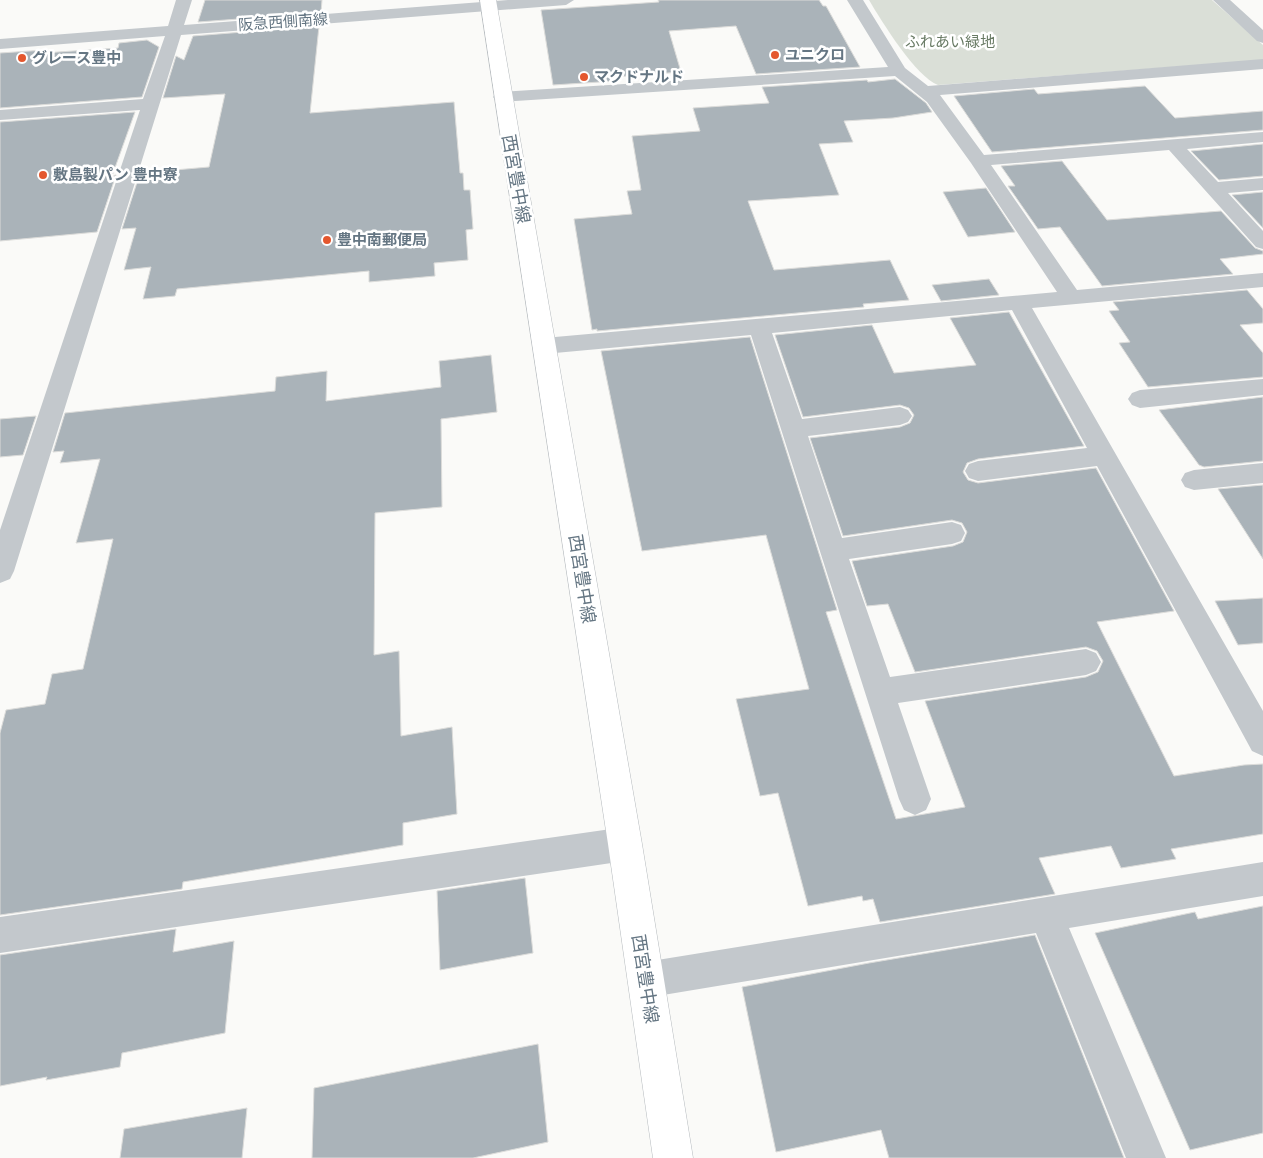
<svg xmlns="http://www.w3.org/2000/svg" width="1263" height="1158" viewBox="0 0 1263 1158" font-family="'Varela Round','Noto Sans JP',sans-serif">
  <rect width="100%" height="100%" fill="#fafaf8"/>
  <!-- green -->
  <path fill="#dadfd7" d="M 869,0 L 1212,0 L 1263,45 L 1263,60 L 938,85 C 916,77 882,22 869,0 Z"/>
  <!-- building -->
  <path fill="#aab3b9" stroke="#dcdcda" d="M 205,0 L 322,0 L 321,13 L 198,22 Z
    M 658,0 L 819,0 L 823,6 L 826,6 L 860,67 L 756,74 L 736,26 L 669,31 L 681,72 L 614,77 L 615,81 L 553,85 L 541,10 L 659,2 Z
    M 319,26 L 310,113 L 454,102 L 460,173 L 463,173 L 464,190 L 470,190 L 473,229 L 466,230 L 468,260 L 434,263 L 435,276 L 369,282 L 369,271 L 177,289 L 175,296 L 143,299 L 151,267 L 124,270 L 136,228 L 122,229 L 140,173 L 209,167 L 225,94 L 163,98 L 176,56 L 184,60 L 193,36 Z
    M 147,40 L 159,47 L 142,97 L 0,108 L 0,53 L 45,50 L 43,53 L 118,48 L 119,43 Z
    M 895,79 L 926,103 L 932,112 L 893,118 L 844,121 L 853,142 L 819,144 L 839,195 L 748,201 L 774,270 L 890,260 L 909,300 L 863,304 L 864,307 L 597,331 L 597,329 L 592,330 L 574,219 L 632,214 L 627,191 L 641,190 L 632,136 L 700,131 L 693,108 L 769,103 L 762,87 L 867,80 L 868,82 Z
    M 1145,86 L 1175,118 L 1263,111 L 1263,130 L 992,152 L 954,96 L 1034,89 L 1038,94 Z
    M 135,112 L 112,176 L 116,175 L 97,232 L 0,241 L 0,122 Z
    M 1263,144 L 1263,176 L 1219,180 L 1191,151 Z
    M 1062,161 L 1107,220 L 1221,211 L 1255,248 L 1263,251 L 1263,254 L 1220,259 L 1233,274 L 1102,286 L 1060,227 L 1038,229 L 1008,186 L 1015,186 L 1001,166 Z
    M 986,188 L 1015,232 L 968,237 L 943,192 Z
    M 1263,192 L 1263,228 L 1232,195 Z
    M 989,279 L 999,295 L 941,301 L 932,285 Z
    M 1247,290 L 1263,309 L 1263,323 L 1240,325 L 1263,353 L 1263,377 L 1148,387 L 1119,343 L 1130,342 L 1109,311 L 1119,310 L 1113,302 Z
    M 1009,312 L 1084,446 L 978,459 L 967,463 L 963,472 L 968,480 L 978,483 L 1096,468 L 1174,611 L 1097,622 L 1174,776 L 1244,765 L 1263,764 L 1263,834 L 1171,849 L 1176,859 L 1121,868 L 1111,846 L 1039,858 L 1055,894 L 880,922 L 873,899 L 863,901 L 862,896 L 808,906 L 778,793 L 760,796 L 736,699 L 809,689 L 766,535 L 642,551 L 601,351 L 750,337 L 837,610 L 826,612 L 896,819 L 965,807 L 925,701 L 1086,677 L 1098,672 L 1103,661 L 1097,651 L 1086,647 L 915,672 L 888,604 L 867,606 L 852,561 L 953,546 L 963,542 L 967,532 L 962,523 L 952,520 L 843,536 L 810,438 L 900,427 L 910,423 L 914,415 L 909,408 L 900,405 L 803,417 L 775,335 L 872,325 L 894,373 L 976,365 L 950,318 Z
    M 491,355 L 497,412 L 441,419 L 442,507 L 375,513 L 374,655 L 399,651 L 401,736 L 452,727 L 457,814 L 403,823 L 403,845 L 183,882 L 182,889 L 0,915 L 0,733 L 6,710 L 45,704 L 52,674 L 83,669 L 113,539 L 76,543 L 100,459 L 60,463 L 64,451 L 53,452 L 65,413 L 275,391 L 276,377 L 327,371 L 326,401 L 441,387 L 439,361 Z
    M 1263,397 L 1263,461 L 1204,467 L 1199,465 L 1159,410 Z
    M 36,416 L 23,455 L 0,457 L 0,419 Z
    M 1263,485 L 1263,559 L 1218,489 Z
    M 1263,598 L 1263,643 L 1238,645 L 1215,601 Z
    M 525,878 L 533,953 L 440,970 L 437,891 Z
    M 1263,906 L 1263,1133 L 1190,1150 L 1095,933 L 1195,912 L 1198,919 Z
    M 176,929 L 173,952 L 234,941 L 225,1033 L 122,1053 L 120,1067 L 46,1080 L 47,1077 L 0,1086 L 0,955 Z
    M 1035,935 L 1124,1158 L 889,1158 L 881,1130 L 776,1152 L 742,987 L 869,963 Z
    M 538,1044 L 548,1142 L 473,1158 L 312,1158 L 314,1088 Z
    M 247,1108 L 242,1158 L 120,1158 L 124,1129 Z"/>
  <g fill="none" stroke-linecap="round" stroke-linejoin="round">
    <!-- major casing -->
    <g stroke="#b5babe" stroke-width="1">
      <path id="major" d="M 480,0 L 496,0 L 642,844 L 693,1158 L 653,1158 L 608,844 Z"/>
    </g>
    <!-- minor -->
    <path fill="#c3c8cc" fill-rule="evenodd" d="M 176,0 L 192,0 L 184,25 L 508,0 L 574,0 L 566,5 L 181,35 L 14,571 L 10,579 L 0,583 L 0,530 L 140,110 L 0,120 L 0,110 L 143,99 L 165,36 L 0,49 L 0,39 L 168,26 Z
      M 847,0 L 863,0 L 905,68 L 928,86 L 1263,59 L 1263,69 L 940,95 L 984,155 L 1263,132 L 1263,142 L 1187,149 L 1218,182 L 1263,178 L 1263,190 L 1228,193 L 1263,231 L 1263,249 L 1256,247 L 1169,150 L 991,165 L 1077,290 L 1263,273 L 1263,287 L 1032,308 L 1263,711 L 1263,756 L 1252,751 L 1097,466 L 978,481 L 969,478 L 965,471 L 969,464 L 978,461 L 1087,448 L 1012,310 L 772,333 L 802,419 L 900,407 L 908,410 L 912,416 L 908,422 L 900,425 L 808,436 L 842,538 L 952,522 L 961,525 L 965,533 L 961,541 L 952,544 L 849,559 L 890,677 L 1086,649 L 1096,653 L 1101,662 L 1096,671 L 1086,675 L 898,703 L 931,799 L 926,810 L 915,815 L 904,810 L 899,799 L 751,335 L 544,354 L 536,352 L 533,346 L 536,340 L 544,338 L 1057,292 L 971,163 L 927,102 L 895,76 L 502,102 L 496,101 L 493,97 L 496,93 L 502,92 L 888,67 Z
      M 1213,0 L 1230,0 L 1263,30 L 1263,43 L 1257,41 Z
      M 1263,379 L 1263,395 L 1140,408 L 1132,405 L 1128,399 L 1132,393 L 1140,390 Z
      M 1263,463 L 1263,483 L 1194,490 L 1185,487 L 1181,480 L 1185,473 L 1194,470 Z
      M 625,827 L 637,832 L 642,844 L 637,856 L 625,861 L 0,953 L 0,917 Z
      M 1263,862 L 1263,896 L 1069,928 L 1166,1158 L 1126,1158 L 1036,933 L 645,998 L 632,993 L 627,980 L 632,967 L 645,962 Z"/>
    <!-- major -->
    <use href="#major" fill="#fff" fill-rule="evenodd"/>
  </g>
  <!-- markers -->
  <g fill="#e4572e" stroke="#fff" stroke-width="2">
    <circle cx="775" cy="55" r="5"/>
    <circle cx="22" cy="58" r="5"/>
    <circle cx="584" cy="77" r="5"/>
    <circle cx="43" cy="175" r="5"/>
    <circle cx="327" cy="240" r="5"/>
  </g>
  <g text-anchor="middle" stroke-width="5" stroke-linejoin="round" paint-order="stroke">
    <!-- far-street labels -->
    <g font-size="15" fill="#657683" stroke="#fff">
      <text transform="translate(283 22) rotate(-4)" y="5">阪急西側南線</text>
    </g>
    <!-- far-park labels -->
    <g font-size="15" fill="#687a64" stroke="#fff">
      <text x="950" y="47">ふれあい緑地</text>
    </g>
    <!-- far-poi labels -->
    <g font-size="15" font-weight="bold" fill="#657683" stroke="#fff" text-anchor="start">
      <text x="785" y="60">ユニクロ</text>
      <text x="32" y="63">グレース豊中</text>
      <text x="594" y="82">マクドナルド</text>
      <text x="53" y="180">敷島製パン 豊中寮</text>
      <text x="337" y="245">豊中南郵便局</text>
    </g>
    <!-- street labels -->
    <g font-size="18" fill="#657683" stroke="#fff">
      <text transform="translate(516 179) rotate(80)" y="6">西宮豊中線</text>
      <text transform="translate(582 579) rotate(81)" y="6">西宮豊中線</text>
      <text transform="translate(645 979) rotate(81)" y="6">西宮豊中線</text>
    </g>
  </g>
</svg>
